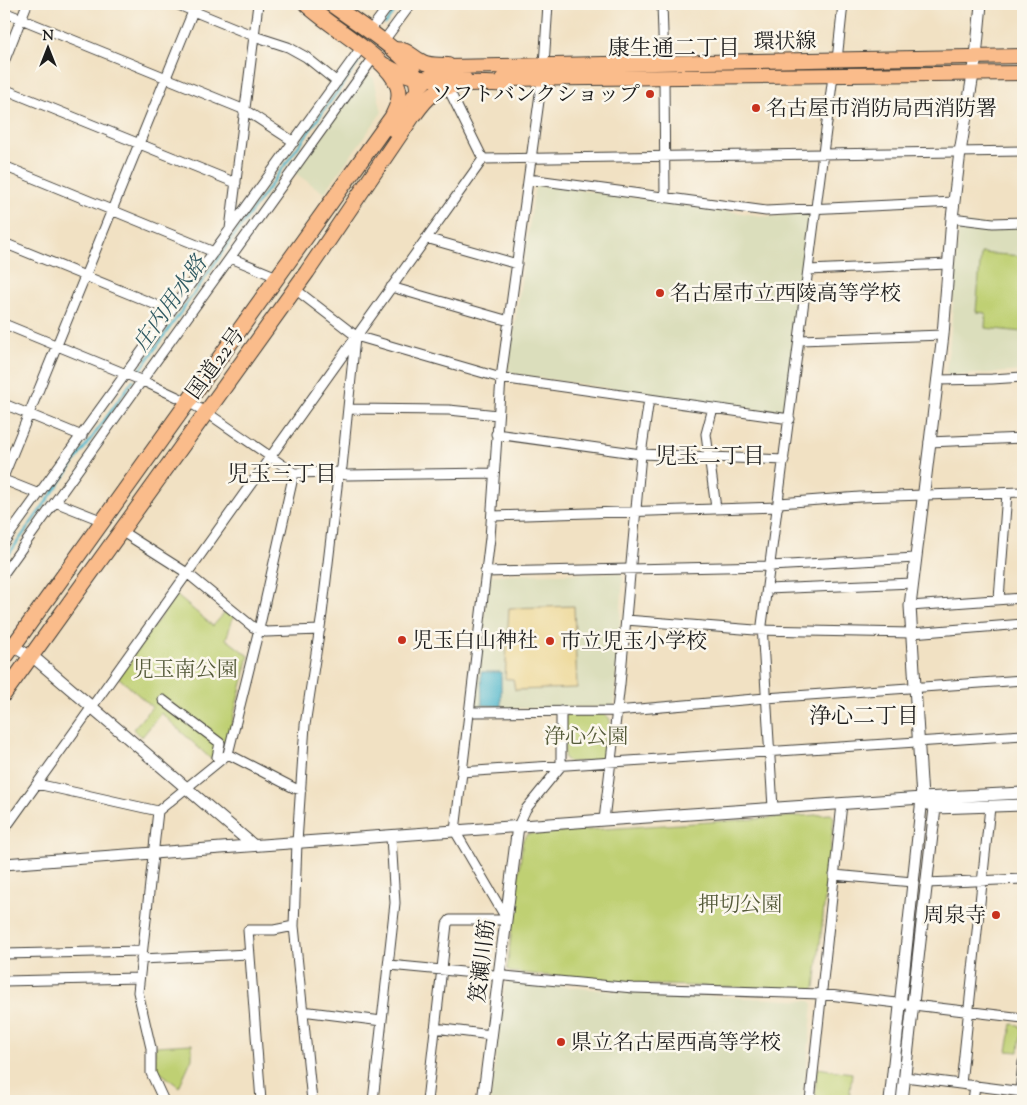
<svg xmlns="http://www.w3.org/2000/svg" width="1027" height="1105" viewBox="0 0 1027 1105" font-family="'Sorts Mill Goudy','Noto Serif JP',serif">
  <rect width="100%" height="100%" fill="#fbf7ec"/>
  <filter id="ink" filterUnits="userSpaceOnUse"><feTurbulence type="fractalNoise" baseFrequency=".02" numOctaves="2"/><feDisplacementMap in="SourceGraphic" scale="10" xChannelSelector="R" yChannelSelector="G"/><feConvolveMatrix kernelMatrix="1 2 1 2 8 2 1 2 1" color-interpolation-filters="sRGB"/></filter>
  <filter id="wash" filterUnits="userSpaceOnUse"><feTurbulence type="fractalNoise" baseFrequency=".0096" numOctaves="4" result="noise"/><feDisplacementMap in="SourceGraphic" scale="20" xChannelSelector="R" yChannelSelector="G"/><feGaussianBlur stdDeviation="1.12" result="paint"/><feColorMatrix in="noise" values="0 0 0 0 0 0 0 0 0 0 0 0 0 0 0 0 0 1.4 0 .05"/><feComposite in="paint" operator="in"/></filter>
  <g filter="url(#wash)">
    <rect width="100%" height="100%" fill="#f1e1c3"/>
    <!-- built -->
    <path fill="#dbdebc" d="M 369,75 L 374,79 L 382,112 L 324,193 L 295,173 L 364,77 Z
      M 538,184 L 769,217 L 808,212 L 813,215 L 786,410 L 782,414 L 512,374 L 508,370 L 535,186 Z
      M 964,224 L 1023,226 L 1023,371 L 948,376 L 946,372 L 950,341 L 959,225 Z
      M 619,573 L 623,577 L 614,704 L 612,707 L 477,709 L 474,705 L 489,577 L 493,575 Z
      M 508,982 L 626,992 L 810,1001 L 813,1004 L 803,1101 L 490,1101 L 505,985 Z"/>
    <!-- green -->
    <path fill="#bfd073" stroke="#6e7648" d="M 981,253 L 1023,256 L 1023,332 L 985,328 L 986,313 L 976,312 Z
      M 176,595 L 213,626 L 227,610 L 234,615 L 226,639 L 249,656 L 224,753 L 213,761 L 161,713 L 142,737 L 133,729 L 152,707 L 118,677 Z
      M 568,714 L 605,714 L 610,719 L 605,755 L 600,761 L 569,762 L 564,758 L 564,719 Z
      M 831,814 L 834,817 L 815,988 L 812,990 L 633,984 L 510,972 L 507,969 L 523,839 L 528,834 Z
      M 1012,1024 L 1019,1025 L 1021,1030 L 1019,1052 L 1007,1051 Z
      M 192,1044 L 192,1058 L 179,1087 L 155,1068 L 155,1046 Z
      M 817,1068 L 852,1073 L 849,1101 L 817,1098 L 815,1094 Z"/>
    <!-- sand -->
    <path fill="#eeda9e" stroke="#857b5d" d="M 574,606 L 577,688 L 515,690 L 513,679 L 505,679 L 509,608 Z"/>
    <!-- water -->
    <path fill="#4eb6cc" stroke="#356974" d="M 481,672 L 501,672 L 501,706 L 482,705 Z"/>
    <g fill="none" stroke-linecap="round" stroke-linejoin="round">
      <!-- stream -->
      <path stroke="#4eb6cc" stroke-width="2.5" d="M 385,24 L 400,4
        M 136,376 L 234,236 L 358,63
        M 4,561 L 133,380"/>
    </g>
  </g>
  <g filter="url(#ink)">
    <g fill="none" stroke-linecap="round" stroke-linejoin="round">
      <!-- minor casing -->
      <g stroke="#3c3a35" stroke-width="11">
        <path id="minor" d="M 176,4 L 254,36 L 288,47 L 306,57 L 337,82
          M 662,4 L 664,63
          M 4,12 L 245,110 L 294,142
          M 369,32 L 390,4
          M 383,42 L 411,4
          M 837,60 L 843,4
          M 4,62 L 27,4
          M 544,65 L 548,4
          M 664,78 L 665,198
          M 4,89 L 236,183
          M 483,159 L 1023,151
          M 4,166 L 214,252
          M 529,179 L 766,211 L 954,202
          M 952,218 L 993,223 L 1023,222
          M 230,229 L 258,4
          M 426,238 L 517,264
          M 4,243 L 171,311
          M 231,258 L 277,277
          M 808,270 L 948,264
          M 391,287 L 509,321
          M 295,289 L 356,336 L 501,378 L 790,419
          M 4,324 L 143,381 L 188,402 L 206,412 L 294,473 L 334,472 L 347,475 L 494,473
          M 800,340 L 943,335
          M 937,380 L 992,379 L 1023,377
          M 4,404 L 82,436
          M 713,408 L 706,434 L 716,508
          M 348,409 L 449,410 L 498,415
          M 496,434 L 641,454 L 784,460
          M 929,442 L 1023,438
          M 4,475 L 196,4
          M 4,480 L 39,494
          M 55,502 L 103,521
          M 779,503 L 860,497 L 1023,492
          M 492,516 L 778,507
          M 121,531 L 187,573 L 253,627 L 266,632 L 320,630
          M 4,542 L 361,48
          M 485,572 L 770,566 L 916,558
          M 4,573 L 374,57
          M 767,589 L 913,583
          M 999,599 L 1007,493
          M 910,606 L 1023,598
          M 626,620 L 755,630 L 912,633 L 1023,624
          M 163,700 L 220,743 L 217,757 L 219,761
          M 469,712 L 616,711 L 766,698 L 1023,680
          M 228,754 L 294,788 L 301,790
          M 461,772 L 1023,735
          M 37,784 L 158,811
          M 773,808 L 762,625 L 833,76
          M 604,820 L 620,684 L 641,454 L 649,399
          M 518,826 L 526,809 L 561,766 L 561,711
          M 4,830 L 483,159 L 446,84
          M 834,875 L 913,882
          M 926,883 L 1023,879
          M 506,918 L 455,831 L 490,538 L 501,378 L 542,79
          M 4,954 L 142,951
          M 141,959 L 249,954
          M 389,965 L 633,988 L 821,994 L 1023,1018
          M 4,981 L 139,978
          M 302,1011 L 382,1021
          M 435,1028 L 491,1035
          M 905,1077 L 1023,1092
          M 961,1084 L 990,807
          M 1020,1091 L 1023,1062
          M 164,1101 L 151,1073 L 151,1048 L 138,992 L 158,811 L 228,754 L 259,629 L 294,473
          M 261,1101 L 248,930 L 274,930 L 294,926
          M 312,1101 L 294,926 L 297,842 L 305,725 L 322,614 L 338,478 L 342,467 L 355,338
          M 373,1101 L 395,903 L 391,837
          M 427,1101 L 447,924 L 450,920 L 506,920
          M 810,1101 L 842,804
          M 973,1101 L 975,1085"/>
      </g>
      <!-- tertiary casing -->
      <g stroke="#3c3a35" stroke-width="13">
        <path id="tertiary" d="M 4,641 L 38,661 L 253,845
          M 929,804 L 935,808 L 1023,805
          M 4,864 L 604,820 L 922,798 L 1023,793
          M 483,1101 L 518,826
          M 890,1101 L 922,798 L 910,606 L 943,335 L 952,218 L 960,152 L 976,57 L 981,4
          M 902,1101 L 935,808"/>
      </g>
      <!-- primary casing -->
      <g stroke="#3c3a35" stroke-width="16">
        <path id="primary" d="M 393,49 C 410,49 409,55 423,62 C 431,66 439,64 448,65
          M 385,65 C 413,82 433,79 465,79
          M 502,79 L 1023,73
          M 392,129 C 405,110 423,73 446,67 L 1023,56"/>
      </g>
      <!-- trunk casing -->
      <g stroke="#3c3a35" stroke-width="17">
        <path id="trunk" d="M 415,114 C 420,107 426,99 433,94 C 453,79 484,84 507,84 L 512,79
          M 4,659 L 392,117 C 397,107 401,98 398,87 C 389,58 329,27 306,4
          M 4,694 L 307,272 L 412,117 C 419,102 420,85 412,69 C 402,51 350,18 331,4"/>
      </g>
      <!-- minor -->
      <use href="#minor" stroke="#fff" stroke-width="9"/>
      <!-- tertiary -->
      <use href="#tertiary" stroke="#fff" stroke-width="11"/>
      <!-- primary -->
      <use href="#primary" stroke="#fabc8b" stroke-width="14"/>
      <!-- trunk -->
      <use href="#trunk" stroke="#fabc8b" stroke-width="15"/>
    </g>
  </g>
  <!-- markers -->
  <g fill="#c8321e" stroke="#fbf7ec" stroke-width="2">
    <circle cx="650" cy="94" r="5"/>
    <circle cx="756" cy="108" r="5"/>
    <circle cx="660" cy="293" r="5"/>
    <circle cx="402" cy="640" r="5"/>
    <circle cx="550" cy="641" r="5"/>
    <circle cx="996" cy="915" r="5"/>
    <circle cx="561" cy="1042" r="5"/>
  </g>
  <g text-anchor="middle" stroke-width="5" stroke-linejoin="round" paint-order="stroke">
    <!-- street labels -->
    <g font-size="21" fill="#1c1c1c" stroke="#fbf7ec">
      <text transform="translate(785 41) rotate(-1)" y="7">環状線</text>
      <text transform="translate(215 363) rotate(-54)" y="7">国道22号</text>
      <text transform="translate(482 961) rotate(-83)" y="7">笈瀬川筋</text>
    </g>
    <!-- poi labels -->
    <g font-size="21" fill="#1c1c1c" stroke="#fbf7ec" text-anchor="start">
      <text x="640" y="101" text-anchor="end">ソフトバンクショップ</text>
      <text x="766" y="115">名古屋市消防局西消防署</text>
      <text x="670" y="300">名古屋市立西陵高等学校</text>
      <text x="412" y="647">児玉白山神社</text>
      <text x="560" y="648">市立児玉小学校</text>
      <text x="986" y="922" text-anchor="end">周泉寺</text>
      <text x="571" y="1049">県立名古屋西高等学校</text>
    </g>
    <!-- park labels -->
    <g font-size="21" fill="#555b3a" stroke="#fbf7ec">
      <text x="185" y="676">児玉南公園</text>
      <text x="586" y="743">浄心公園</text>
      <text x="740" y="911">押切公園</text>
    </g>
    <!-- neighbourhood labels -->
    <g font-size="22" fill="#1c1c1c" stroke="#fbf7ec">
      <text x="674" y="55">康生通二丁目</text>
      <text x="710" y="463">児玉二丁目</text>
      <text x="282" y="481">児玉三丁目</text>
      <text x="864" y="723">浄心二丁目</text>
    </g>
    <!-- water labels -->
    <g font-size="22" font-style="italic" fill="#305a62" stroke="#fbf7ec">
      <text transform="translate(169 303) rotate(-55)" y="8">庄内用水路</text>
    </g>
  </g>
  <!-- margin -->
  <rect width="1027" height="1105" fill="none" stroke="#fbf7ec" stroke-width="20"/>
  <!-- north arrow -->
  <g transform="translate(48 48)" stroke="#fbf7ec" stroke-width="4" paint-order="stroke">
  <path d="M0-4L9 19L0 12L-9 19Z" fill="#1c1c1c"/>
  <text y="-8" font-size="14" font-weight="bold" text-anchor="middle" fill="#1c1c1c">N</text>
  </g>
</svg>
